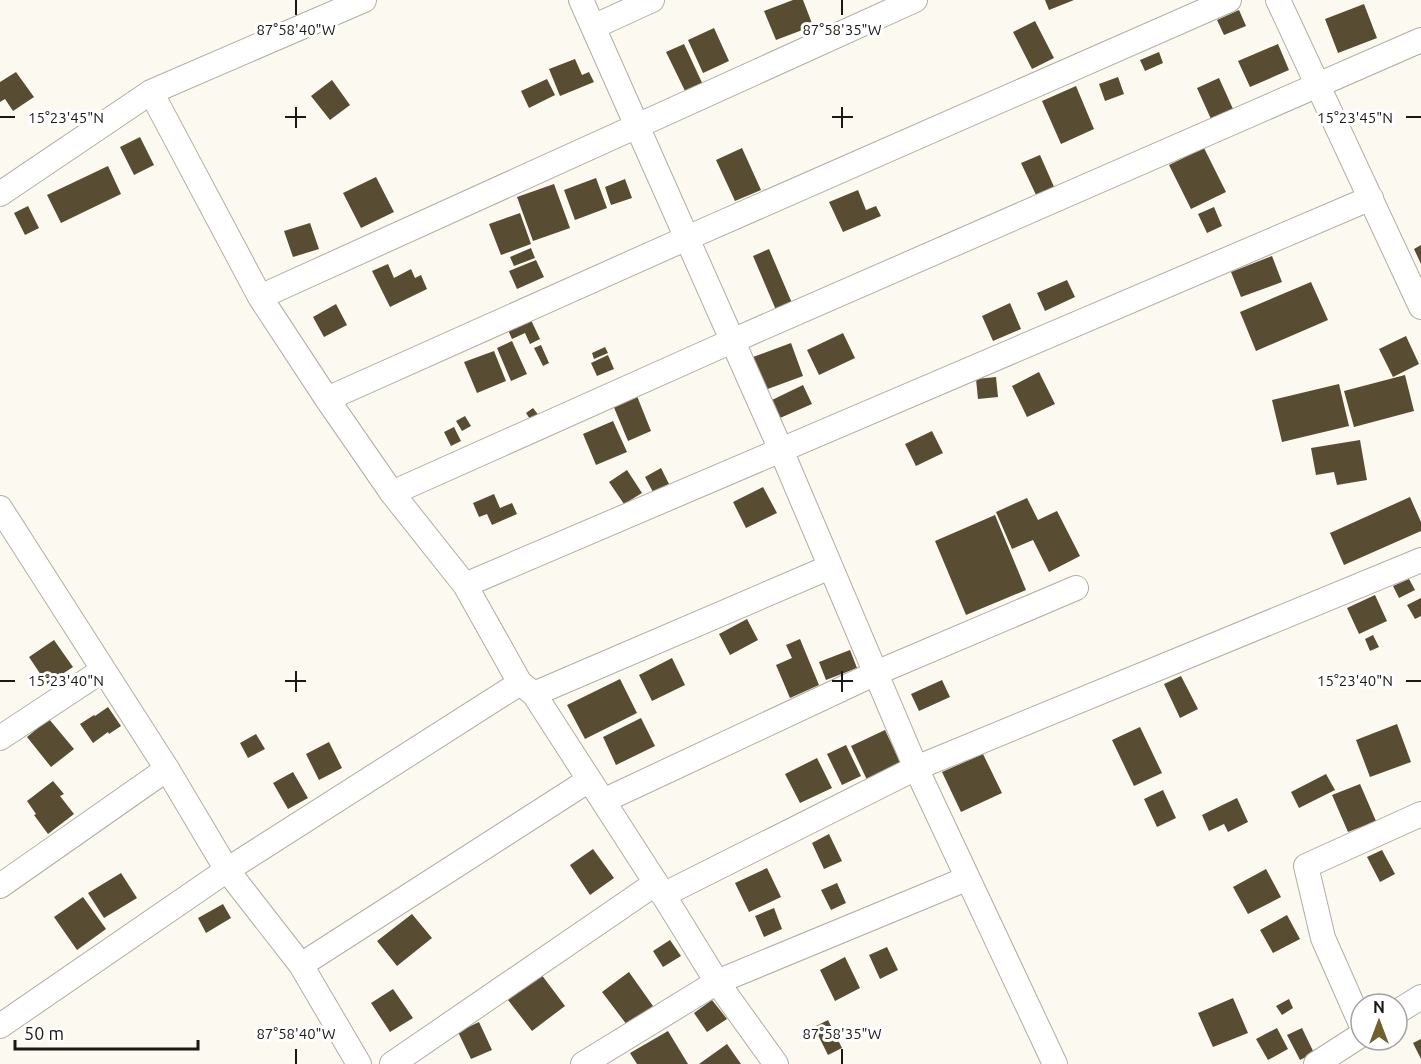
<svg xmlns="http://www.w3.org/2000/svg" width="1421" height="1064" viewBox="0 0 1421 1064" font-family="Ubuntu,sans-serif">
  <rect width="100%" height="100%" fill="#fcf9f0"/>
  <!-- building -->
  <path fill="#584d32" d="M 793,0 L 803,0 L 813,26 L 776,40 L 764,11 Z
    M 1045,0 L 1074,0 L 1049,10 Z
    M 1364,4 L 1377,38 L 1338,53 L 1325,19 Z
    M 1239,10 L 1246,26 L 1224,35 L 1217,20 Z
    M 1035,21 L 1054,58 L 1032,69 L 1013,32 Z
    M 714,28 L 729,61 L 703,73 L 688,40 Z
    M 684,44 L 704,87 L 687,95 L 666,52 Z
    M 1278,44 L 1289,70 L 1250,87 L 1238,61 Z
    M 1159,52 L 1163,63 L 1145,71 L 1140,60 Z
    M 575,59 L 582,75 L 589,72 L 594,82 L 560,96 L 549,69 Z
    M 16,72 L 34,97 L 13,111 L 5,99 L 0,102 L 0,82 Z
    M 1118,77 L 1124,94 L 1105,101 L 1099,84 Z
    M 1219,78 L 1233,109 L 1211,119 L 1197,88 Z
    M 547,79 L 555,95 L 529,108 L 521,91 Z
    M 332,80 L 350,105 L 330,120 L 311,96 Z
    M 1076,86 L 1094,129 L 1061,144 L 1042,101 Z
    M 140,137 L 154,165 L 134,175 L 120,147 Z
    M 742,148 L 761,190 L 735,201 L 716,160 Z
    M 1204,148 L 1226,192 L 1191,209 L 1169,165 Z
    M 1040,155 L 1055,189 L 1037,197 L 1021,163 Z
    M 108,166 L 121,194 L 61,223 L 47,195 Z
    M 376,177 L 394,212 L 361,228 L 343,193 Z
    M 596,178 L 607,208 L 575,220 L 564,190 Z
    M 625,179 L 632,198 L 611,205 L 605,187 Z
    M 554,184 L 570,228 L 533,241 L 517,197 Z
    M 858,190 L 866,210 L 876,206 L 881,216 L 843,232 L 829,202 Z
    M 28,206 L 39,228 L 25,235 L 14,213 Z
    M 1214,207 L 1222,226 L 1207,233 L 1198,214 Z
    M 520,213 L 531,244 L 501,255 L 489,224 Z
    M 310,223 L 319,249 L 293,257 L 284,231 Z
    M 1421,245 L 1421,264 L 1414,249 Z
    M 531,248 L 535,258 L 514,266 L 510,257 Z
    M 769,249 L 792,303 L 776,310 L 753,256 Z
    M 1272,256 L 1282,282 L 1241,297 L 1231,272 Z
    M 536,260 L 544,277 L 517,289 L 509,271 Z
    M 388,264 L 394,278 L 411,269 L 415,278 L 421,275 L 427,289 L 390,307 L 372,271 Z
    M 1067,280 L 1075,297 L 1045,311 L 1037,293 Z
    M 1311,282 L 1328,320 L 1256,351 L 1240,312 Z
    M 1010,303 L 1021,329 L 993,341 L 982,316 Z
    M 336,304 L 347,325 L 324,337 L 313,317 Z
    M 531,320 L 540,339 L 530,344 L 525,333 L 512,339 L 508,330 Z
    M 843,333 L 855,358 L 819,375 L 807,350 Z
    M 1406,336 L 1419,364 L 1393,377 L 1379,349 Z
    M 512,341 L 527,374 L 511,381 L 497,348 Z
    M 791,343 L 803,376 L 765,390 L 753,357 Z
    M 541,345 L 549,363 L 543,366 L 534,348 Z
    M 605,347 L 608,353 L 594,359 L 592,353 Z
    M 494,351 L 506,381 L 477,393 L 464,362 Z
    M 608,355 L 614,369 L 597,376 L 591,363 Z
    M 1039,372 L 1055,404 L 1027,417 L 1012,386 Z
    M 1405,375 L 1414,411 L 1354,427 L 1344,391 Z
    M 996,377 L 998,397 L 978,399 L 976,379 Z
    M 1339,384 L 1349,426 L 1282,442 L 1272,400 Z
    M 803,385 L 812,404 L 780,418 L 772,400 Z
    M 637,396 L 651,431 L 628,441 L 613,405 Z
    M 533,408 L 540,417 L 532,422 L 526,413 Z
    M 465,416 L 471,426 L 462,431 L 456,421 Z
    M 613,421 L 627,452 L 596,465 L 583,434 Z
    M 454,427 L 461,441 L 451,446 L 444,432 Z
    M 932,431 L 943,453 L 916,466 L 905,444 Z
    M 1360,440 L 1367,480 L 1337,485 L 1334,472 L 1316,475 L 1311,448 Z
    M 661,468 L 669,484 L 653,492 L 645,477 Z
    M 627,470 L 642,493 L 624,504 L 609,482 Z
    M 763,487 L 777,513 L 746,528 L 733,502 Z
    M 494,494 L 500,508 L 512,503 L 517,514 L 492,525 L 487,514 L 479,517 L 473,503 Z
    M 1410,497 L 1421,522 L 1421,531 L 1344,565 L 1330,533 Z
    M 1027,498 L 1038,520 L 1057,511 L 1080,556 L 1049,572 L 1033,540 L 1012,549 L 996,512 Z
    M 995,515 L 1026,590 L 966,615 L 935,541 Z
    M 1409,579 L 1415,590 L 1399,598 L 1393,586 Z
    M 1375,595 L 1387,621 L 1359,634 L 1347,608 Z
    M 1421,598 L 1421,616 L 1415,619 L 1407,605 Z
    M 747,619 L 758,640 L 730,655 L 719,634 Z
    M 1373,635 L 1379,647 L 1370,651 L 1365,639 Z
    M 800,639 L 819,685 L 790,698 L 776,665 L 792,658 L 786,645 Z
    M 54,640 L 73,667 L 47,684 L 29,657 Z
    M 850,650 L 857,668 L 826,680 L 819,662 Z
    M 672,658 L 685,685 L 652,701 L 639,675 Z
    M 1181,676 L 1198,709 L 1180,718 L 1164,684 Z
    M 620,679 L 637,713 L 585,739 L 567,705 Z
    M 942,680 L 950,697 L 919,711 L 911,694 Z
    M 108,707 L 121,726 L 109,734 L 108,732 L 93,743 L 80,724 L 94,715 L 95,716 Z
    M 641,718 L 655,746 L 616,765 L 603,737 Z
    M 49,719 L 74,749 L 51,767 L 27,737 Z
    M 1397,724 L 1411,762 L 1370,777 L 1356,740 Z
    M 1140,727 L 1162,773 L 1134,786 L 1112,740 Z
    M 885,730 L 902,766 L 868,782 L 851,746 Z
    M 256,734 L 265,749 L 248,758 L 240,743 Z
    M 329,742 L 342,768 L 319,780 L 306,754 Z
    M 846,745 L 861,776 L 842,785 L 827,754 Z
    M 983,754 L 1002,793 L 961,812 L 942,772 Z
    M 817,758 L 832,788 L 800,803 L 785,774 Z
    M 293,772 L 308,798 L 288,809 L 273,783 Z
    M 1326,774 L 1335,790 L 1299,808 L 1291,792 Z
    M 53,781 L 64,794 L 60,796 L 74,814 L 48,834 L 34,815 L 36,814 L 27,801 Z
    M 1360,784 L 1376,821 L 1348,832 L 1332,795 Z
    M 1163,790 L 1176,818 L 1157,827 L 1144,799 Z
    M 1237,798 L 1248,822 L 1228,832 L 1224,824 L 1209,831 L 1202,815 Z
    M 829,834 L 842,861 L 824,869 L 812,843 Z
    M 593,849 L 614,878 L 590,895 L 570,865 Z
    M 1382,850 L 1395,874 L 1380,882 L 1367,857 Z
    M 767,868 L 781,897 L 749,912 L 735,883 Z
    M 1266,869 L 1281,897 L 1248,914 L 1233,887 Z
    M 121,873 L 137,898 L 104,918 L 88,893 Z
    M 837,883 L 846,903 L 831,910 L 821,890 Z
    M 83,897 L 106,929 L 77,950 L 54,917 Z
    M 223,904 L 231,918 L 206,933 L 198,918 Z
    M 774,908 L 782,929 L 764,937 L 755,916 Z
    M 412,914 L 432,938 L 397,966 L 377,941 Z
    M 1287,915 L 1300,939 L 1273,953 L 1260,930 Z
    M 670,940 L 681,956 L 663,967 L 653,951 Z
    M 887,947 L 898,970 L 880,979 L 869,955 Z
    M 845,957 L 860,988 L 835,1001 L 820,970 Z
    M 629,972 L 653,1006 L 627,1025 L 602,992 Z
    M 541,974 L 565,1006 L 532,1031 L 508,1000 Z
    M 393,989 L 413,1018 L 390,1032 L 371,1003 Z
    M 1233,998 L 1248,1033 L 1213,1047 L 1198,1013 Z
    M 1289,999 L 1293,1008 L 1282,1015 L 1276,1006 Z
    M 712,1000 L 727,1019 L 707,1032 L 694,1013 Z
    M 828,1020 L 842,1048 L 828,1055 L 814,1027 Z
    M 479,1022 L 492,1050 L 471,1059 L 458,1032 Z
    M 1277,1028 L 1288,1049 L 1268,1060 L 1256,1039 Z
    M 1302,1028 L 1314,1053 L 1300,1060 L 1287,1035 Z
    M 668,1031 L 688,1064 L 637,1064 L 630,1053 Z
    M 1421,1039 L 1421,1059 L 1413,1043 Z
    M 727,1044 L 741,1064 L 699,1064 Z"/>
  <g fill="none" stroke-linecap="round" stroke-linejoin="round">
    <!-- minor casing -->
    <g stroke="#b0ada4" stroke-width="26">
      <path id="minor" d="M 581,0 L 781,450 L 916,768 L 1055,1064
        M 1278,0 L 1421,307
        M 593,27 L 652,0
        M 151,92 L 260,297 L 327,399 L 392,493 L 465,585 L 520,683 L 534,694 L 656,883 L 717,982 L 776,1064
        M 0,194 L 151,92 L 364,0
        M 260,297 L 915,0
        M 327,399 L 687,238 L 1229,0
        M 392,493 L 732,341 L 1421,40
        M 0,508 L 167,769 L 227,870 L 301,965 L 359,1064
        M 465,585 L 1371,198
        M 534,694 L 830,567
        M 0,738 L 103,670
        M 603,801 L 876,673 L 1076,588
        M 0,886 L 167,769
        M 663,895 L 916,768 L 1421,560
        M 301,965 L 589,780
        M 1397,1012 L 1421,997
        M 1361,1024 L 1323,938 L 1306,866 L 1421,814
        M 0,1026 L 227,870 L 520,683
        M 392,1064 L 656,883
        M 583,1064 L 717,982 L 966,879
        M 1316,1064 L 1361,1035"/>
    </g>
    <!-- minor -->
    <use href="#minor" stroke="#fff" stroke-width="24"/>
  </g>
  <!-- ticks -->
  <path fill="none" stroke="#1b1916" stroke-width="2" d="M 296,0 L 296,15M 842,0 L 842,15M 296,107 L 296,128M 842,107 L 842,128M 0,117 L 15,117M 285,117 L 306,117M 832,117 L 853,117M 1406,117 L 1421,117M 296,671 L 296,692M 842,671 L 842,692M 0,681 L 15,681M 285,681 L 306,681M 832,681 L 853,681M 1406,681 L 1421,681M 296,1049 L 296,1064M 842,1049 L 842,1064"/>
  <g font-size="15" text-anchor="middle" fill="#1b1916" stroke="#fff" stroke-width="6" stroke-linejoin="round" paint-order="stroke">
    <text x="296" y="35">87°58'40"W</text>
    <text x="842" y="35">87°58'35"W</text>
    <text x="66" y="123">15°23'45"N</text>
    <text x="1355" y="123">15°23'45"N</text>
    <text x="66" y="686">15°23'40"N</text>
    <text x="1355" y="686">15°23'40"N</text>
    <text x="296" y="1039">87°58'40"W</text>
    <text x="842" y="1039">87°58'35"W</text>
  </g>
  <!-- north arrow -->
  <g transform="translate(1379 1022)"><circle r="28" fill="#ffffff" stroke="#a4a3a2" stroke-width="1.5"/>
  <path d="M0-4.5L10 22L0 15L-10 22Z" fill="#725f2e"/>
  <text y="-9" font-size="16" font-weight="bold" text-anchor="middle" fill="#1b1916">N</text>
  </g>
  <!-- scale -->
  <path d="M15 1040v9h183v-9" fill="none" stroke="#1b1916" stroke-width="3"/>
  <text x="24" y="1040" font-size="18" fill="#1b1916" stroke="#ffffff" stroke-width="4.5" paint-order="stroke">50 m</text>
</svg>
